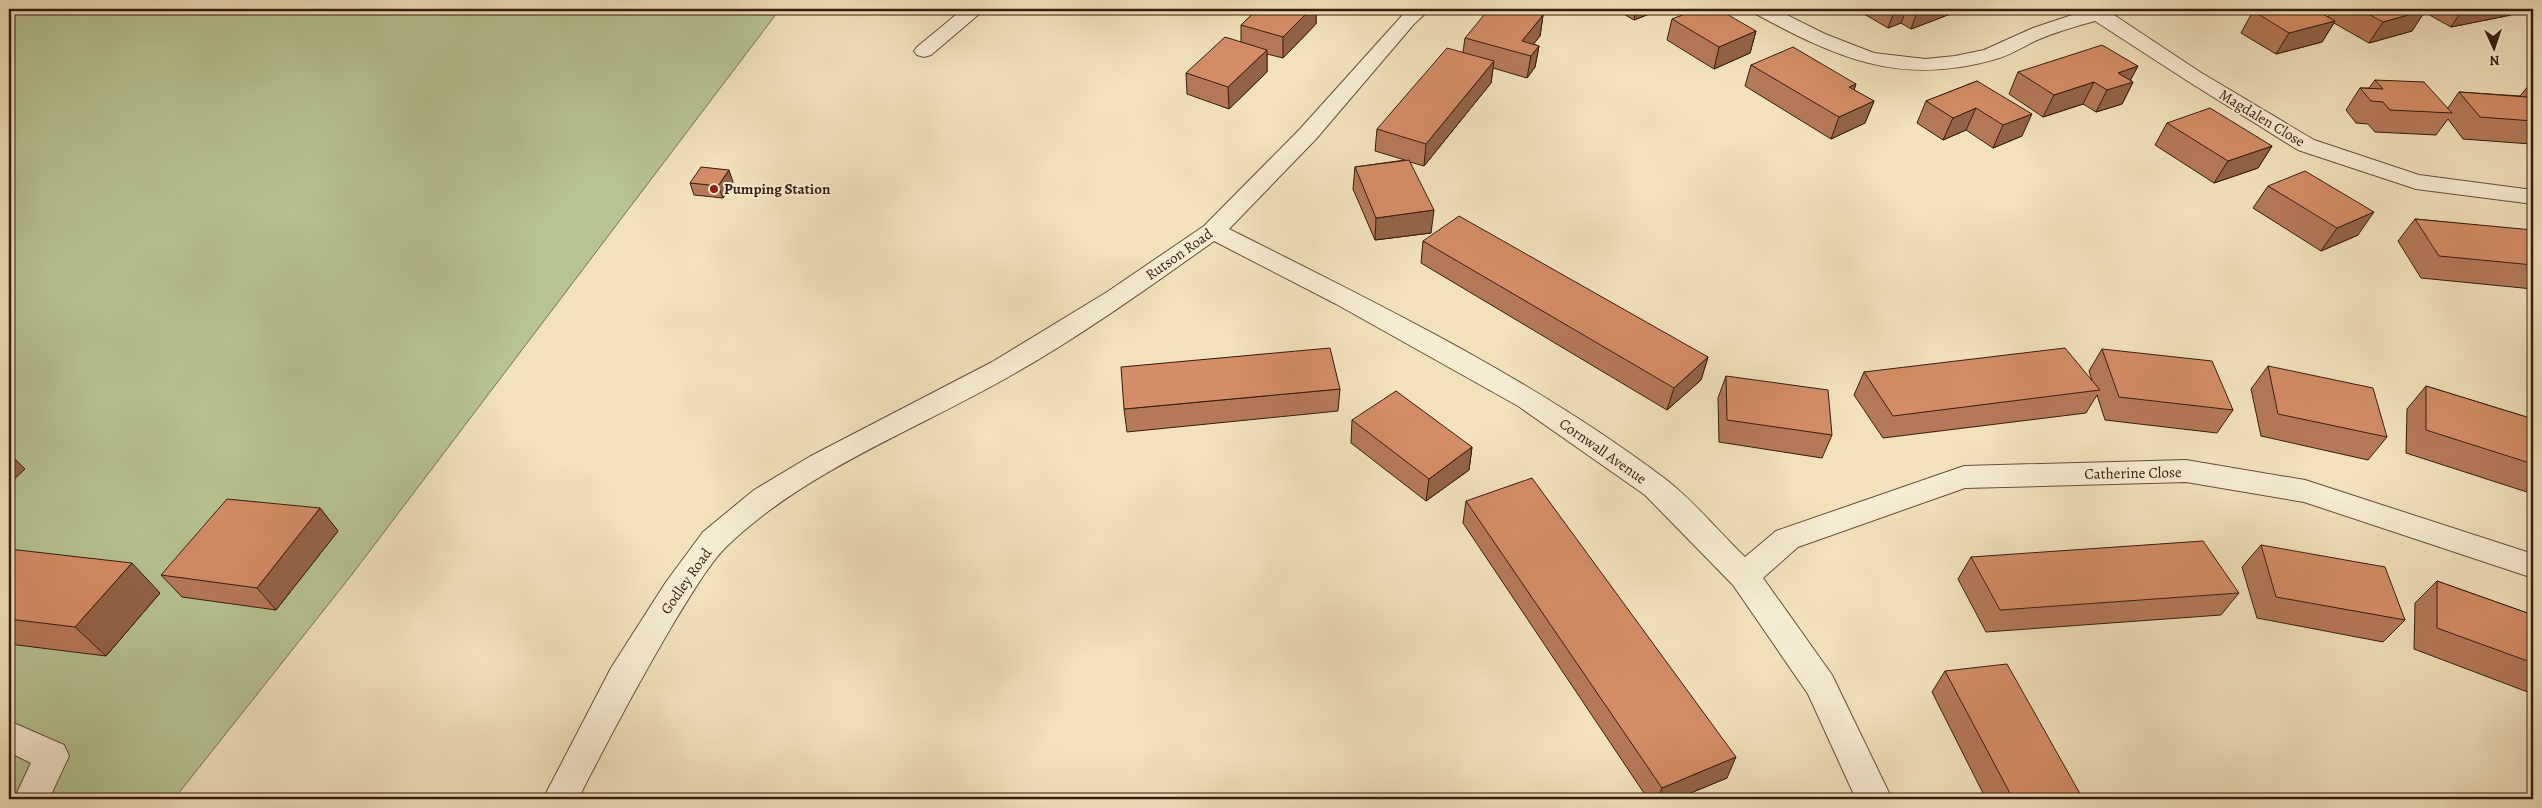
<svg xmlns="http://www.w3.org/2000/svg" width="2542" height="808" viewBox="0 0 2542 808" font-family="Alegreya,serif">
  <rect width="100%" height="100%" fill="#f1e2bc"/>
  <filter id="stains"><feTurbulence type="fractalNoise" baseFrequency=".004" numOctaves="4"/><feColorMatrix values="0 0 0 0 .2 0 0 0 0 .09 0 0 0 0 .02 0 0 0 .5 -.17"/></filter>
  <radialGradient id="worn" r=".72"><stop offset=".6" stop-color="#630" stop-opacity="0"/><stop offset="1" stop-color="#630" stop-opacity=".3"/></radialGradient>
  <!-- green -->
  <path fill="#b8c392" stroke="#767050" d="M 9,9 L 780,9 L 350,577 L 174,799 L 9,799 Z"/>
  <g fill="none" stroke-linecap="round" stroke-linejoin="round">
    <!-- lane casing -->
    <g stroke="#644e3a" stroke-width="2">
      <path id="lane" d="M 9,721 L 64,745 L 69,756 L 49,799 L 14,799 L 31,763 L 9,752 Z"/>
    </g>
    <!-- street casing -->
    <g stroke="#644e3a" stroke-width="2">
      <path id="street" d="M 963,9 L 985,9 L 931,55 L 924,57 L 917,55 L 914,51 L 917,47 Z
        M 1408,9 L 1430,9 L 1414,24 L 1316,139 L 1229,229 C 1378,304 1530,377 1664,478 C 1691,498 1720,533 1745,557 L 1776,531 L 1964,466 L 2186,460 L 2305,480 L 2533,554 L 2533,578 L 2304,502 L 2186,482 L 1965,488 L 1798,547 L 1763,578 L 1832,675 L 1892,799 L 1856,799 L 1808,694 L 1733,585 L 1645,495 L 1518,406 L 1336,304 L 1214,241 C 1148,288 1081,336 1010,376 C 916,430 804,471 726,547 C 708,565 690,597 676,619 C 641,678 609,738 578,799 L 543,799 L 611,668 L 666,582 L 703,532 L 754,490 L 809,457 L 992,362 L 1107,292 L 1204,226 L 1300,129 Z
        M 1751,9 L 1775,9 L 1825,34 L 1874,53 L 1925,59 L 1955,56 L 1984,50 L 2033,28 L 2090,9 L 2124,9 L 2121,13 L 2114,15 L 2200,72 L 2314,140 L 2419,175 L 2533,190 L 2533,204 L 2416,189 L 2298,150 L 2186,80 L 2095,21 C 2076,26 2056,32 2037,40 C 2024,46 2011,55 1996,59 C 1900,87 1837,58 1754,13 Z"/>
    </g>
    <!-- lane -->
    <use href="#lane" fill="#f6ecd3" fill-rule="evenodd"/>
    <!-- street -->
    <use href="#street" fill="#f6ecd3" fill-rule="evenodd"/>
  </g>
  <!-- wall -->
  <path fill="#b67958" stroke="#351c0f" d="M 1258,9 L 1316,9 L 1316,24 L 1283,58 L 1267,54 L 1267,72 L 1229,109 L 1187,94 L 1186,73 L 1241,42 L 1241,25 Z
    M 1317,9 L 1326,9 L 1324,11 Z
    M 1615,9 L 1662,9 L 1634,20 Z
    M 1860,9 L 1962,9 L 1961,10 L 1911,29 L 1901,23 L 1888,28 L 1859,11 Z
    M 2333,9 L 2515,9 L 2511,15 L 2451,27 L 2424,12 L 2412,31 L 2369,43 L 2334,23 L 2322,42 L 2276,54 L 2241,33 L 2253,11 L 2328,17 Z
    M 1543,15 L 1540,36 L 1533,44 L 1539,46 L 1535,67 L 1527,78 L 1493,68 L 1491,83 L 1424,166 L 1410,162 L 1431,233 L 1375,240 L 1353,189 L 1355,167 L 1405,160 L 1375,151 L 1377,129 L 1463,52 L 1465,38 Z
    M 1672,19 L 1756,31 L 1750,53 L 1714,69 L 1667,40 Z
    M 1751,65 L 1856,84 L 1854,90 L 1874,101 L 1865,123 L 1831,139 L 1745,86 Z
    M 2138,66 L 2130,80 L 2133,82 L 2122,104 L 2096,112 L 2083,104 L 2043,117 L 2009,94 L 2018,72 Z
    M 2375,80 L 2448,108 L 2459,92 L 2520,96 L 2529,85 L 2533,85 L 2533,141 L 2531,144 L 2463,139 L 2448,119 L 2436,135 L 2375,132 L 2368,124 L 2356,123 L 2346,110 L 2360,88 L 2369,88 Z
    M 1977,81 L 2022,136 L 1993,148 L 1966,130 L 1943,140 L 1917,123 L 1926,101 Z
    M 2167,123 L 2272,146 L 2258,168 L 2214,183 L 2155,145 Z
    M 733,182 L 723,198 L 694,195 L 690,183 Z
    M 2268,186 L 2358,235 L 2321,251 L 2253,208 Z
    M 2415,219 L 2533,231 L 2533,289 L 2421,278 L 2398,241 Z
    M 1423,241 L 1708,357 L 1701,380 L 1667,410 L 1421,263 Z
    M 2102,349 L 2233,410 L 2217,433 L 2105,420 L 2097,395 L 2086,413 L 1883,438 L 1854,395 L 1864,372 L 2092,380 L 2089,371 Z
    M 2268,366 L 2387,437 L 2368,460 L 2261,436 L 2251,389 Z
    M 1726,376 L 1832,435 L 1822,458 L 1719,442 L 1718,398 Z
    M 2426,386 L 2533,419 L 2533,494 L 2406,453 L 2407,409 Z
    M 1340,389 L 1338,411 L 1127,432 L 1124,409 Z
    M 1352,420 L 1472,447 L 1469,470 L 1426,501 L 1351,443 Z
    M 1466,501 L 1727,778 L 1676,799 L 1648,799 L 1463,523 Z
    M 320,508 L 338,531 L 276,610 L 182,597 L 161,575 Z
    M 2261,545 L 2405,620 L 2383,642 L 2257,618 L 2242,567 Z
    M 9,549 L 160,593 L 106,656 L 9,644 Z
    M 1971,557 L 2239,593 L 2221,615 L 1986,632 L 1958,579 Z
    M 2437,581 L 2533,615 L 2533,694 L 2414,649 L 2415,603 Z
    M 1945,671 L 2083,799 L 1986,799 L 1932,692 Z"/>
  <!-- shaded-wall -->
  <path fill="#946347" stroke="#351c0f" d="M 1311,9 L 1316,9 L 1316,24 L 1283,58 L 1283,37 Z
    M 1636,9 L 1662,9 L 1634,20 Z
    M 1895,9 L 1907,9 L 1901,23 L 1888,28 Z
    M 1918,9 L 1962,9 L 1961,10 L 1911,29 Z
    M 2463,9 L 2515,9 L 2511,15 L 2451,27 Z
    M 2426,10 L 2412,31 L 2369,43 L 2383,22 Z
    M 1543,15 L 1540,36 L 1525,55 L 1522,41 Z
    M 2335,21 L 2322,42 L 2276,54 L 2289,33 Z
    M 1756,31 L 1750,53 L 1714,69 L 1719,47 Z
    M 1539,46 L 1535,67 L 1527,78 L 1531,56 Z
    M 1267,50 L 1267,72 L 1229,109 L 1228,87 Z
    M 1494,61 L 1491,83 L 1424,166 L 1426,144 Z
    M 2138,66 L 2129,83 L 2133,82 L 2122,104 L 2096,112 L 2107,90 L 2118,73 Z
    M 2094,82 L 2083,104 L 2043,117 L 2054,95 Z
    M 1856,84 L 1849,105 L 1849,87 Z
    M 1874,101 L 1865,123 L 1831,139 L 1839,117 Z
    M 1976,108 L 1966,130 L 1943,140 L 1953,118 Z
    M 2032,114 L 2022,136 L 1993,148 L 2003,125 Z
    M 2272,146 L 2258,168 L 2214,183 L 2228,161 Z
    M 729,170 L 733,182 L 723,198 L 718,186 Z
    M 1434,210 L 1431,233 L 1375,240 L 1376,218 Z
    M 2374,212 L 2358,235 L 2321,251 L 2337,228 Z
    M 1708,357 L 1701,380 L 1667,410 L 1674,388 Z
    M 1472,447 L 1469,470 L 1426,501 L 1429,479 Z
    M 9,453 L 25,469 L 9,484 Z
    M 320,508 L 338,531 L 276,610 L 257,588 Z
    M 132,563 L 160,593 L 106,656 L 75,627 Z
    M 1736,757 L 1727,778 L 1676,799 L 1658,799 L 1662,788 Z"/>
  <!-- building -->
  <path fill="#d48d66" stroke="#351c0f" d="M 1258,9 L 1311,9 L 1283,37 L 1241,25 Z
    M 1489,9 L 1520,9 L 1543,15 L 1522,41 L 1539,46 L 1531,56 L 1465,38 Z
    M 1698,9 L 1718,9 L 1756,31 L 1719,47 L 1672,19 Z
    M 2264,9 L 2314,9 L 2335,21 L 2289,33 L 2253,11 Z
    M 2359,9 L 2423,9 L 2426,10 L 2383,22 Z
    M 1225,37 L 1267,50 L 1228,87 L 1186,73 Z
    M 2102,45 L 2138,66 L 2118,73 L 2133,82 L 2107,90 L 2094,82 L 2054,95 L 2018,72 Z
    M 1793,47 L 1856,84 L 1849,87 L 1874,101 L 1839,117 L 1751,65 Z
    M 1447,48 L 1494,61 L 1426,144 L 1377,129 Z
    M 2375,80 L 2424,82 L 2452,113 L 2390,110 L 2383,102 L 2371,101 L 2360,88 L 2383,89 Z
    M 1977,81 L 2032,114 L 2003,125 L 1976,108 L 1953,118 L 1926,101 Z
    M 2529,85 L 2533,85 L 2533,89 Z
    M 2459,92 L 2527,97 L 2533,104 L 2533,121 L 2480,117 Z
    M 2210,108 L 2272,146 L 2228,161 L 2167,123 Z
    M 1409,160 L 1434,210 L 1376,218 L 1355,167 Z
    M 701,167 L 729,170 L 718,186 L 690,183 Z
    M 2305,171 L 2374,212 L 2337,228 L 2268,186 Z
    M 1459,216 L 1708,357 L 1674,388 L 1423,241 Z
    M 2415,219 L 2533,230 L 2533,265 L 2439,256 Z
    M 1330,348 L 1340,389 L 1124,409 L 1121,367 Z
    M 2065,348 L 2100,390 L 1893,416 L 1864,372 Z
    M 2102,349 L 2212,361 L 2233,410 L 2119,397 Z
    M 2268,366 L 2373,388 L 2387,437 L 2278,414 Z
    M 1726,376 L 1828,390 L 1832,435 L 1727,420 Z
    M 2426,386 L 2533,419 L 2533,464 L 2426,430 Z
    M 1396,391 L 1472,447 L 1429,479 L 1352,420 Z
    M 1532,478 L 1736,757 L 1662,788 L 1466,501 Z
    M 227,499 L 320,508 L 257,588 L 161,575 Z
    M 2203,541 L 2239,593 L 2000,610 L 1971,557 Z
    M 2261,545 L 2385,567 L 2405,620 L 2276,597 Z
    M 9,549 L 132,563 L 75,627 L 9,619 Z
    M 2437,581 L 2533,615 L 2533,663 L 2437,628 Z
    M 2007,664 L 2083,799 L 2013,799 L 1945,671 Z"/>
  <!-- markers -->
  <circle fill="#8f2418" stroke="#f6ecd3" stroke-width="2" cx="714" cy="189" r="5"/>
  <g text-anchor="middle" stroke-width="4" stroke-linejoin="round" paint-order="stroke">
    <!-- street labels -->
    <g font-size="15" fill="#351c0f" stroke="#f6ecd3">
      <text transform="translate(2262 118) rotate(31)" y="5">Magdalen Close</text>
      <text transform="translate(1179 254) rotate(-35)" y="5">Rutson Road</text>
      <text transform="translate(1603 451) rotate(35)" y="5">Cornwall Avenue</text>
      <text transform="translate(2133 473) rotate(-1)" y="5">Catherine Close</text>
      <text transform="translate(686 581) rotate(-55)" y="5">Godley Road</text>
    </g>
    <!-- poi labels -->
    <g font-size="15" font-weight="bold" fill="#351c0f" stroke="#f6ecd3" text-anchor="start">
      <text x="724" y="194">Pumping Station</text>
    </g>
  </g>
  <!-- margin -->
  <rect width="2542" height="808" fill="none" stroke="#f1e2bc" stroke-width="30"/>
  <rect x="10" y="10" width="2522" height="788" fill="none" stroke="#351c0f" stroke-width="2.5"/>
  <rect x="15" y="15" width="2512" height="778" fill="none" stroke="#351c0f"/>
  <!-- north arrow -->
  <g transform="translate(2494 48) rotate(177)" stroke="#f6ecd3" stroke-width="4" paint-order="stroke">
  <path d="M0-4L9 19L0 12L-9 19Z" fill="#351c0f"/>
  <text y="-8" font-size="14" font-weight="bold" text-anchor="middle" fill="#351c0f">N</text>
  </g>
  <rect width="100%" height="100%" filter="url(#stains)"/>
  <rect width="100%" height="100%" fill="url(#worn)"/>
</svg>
